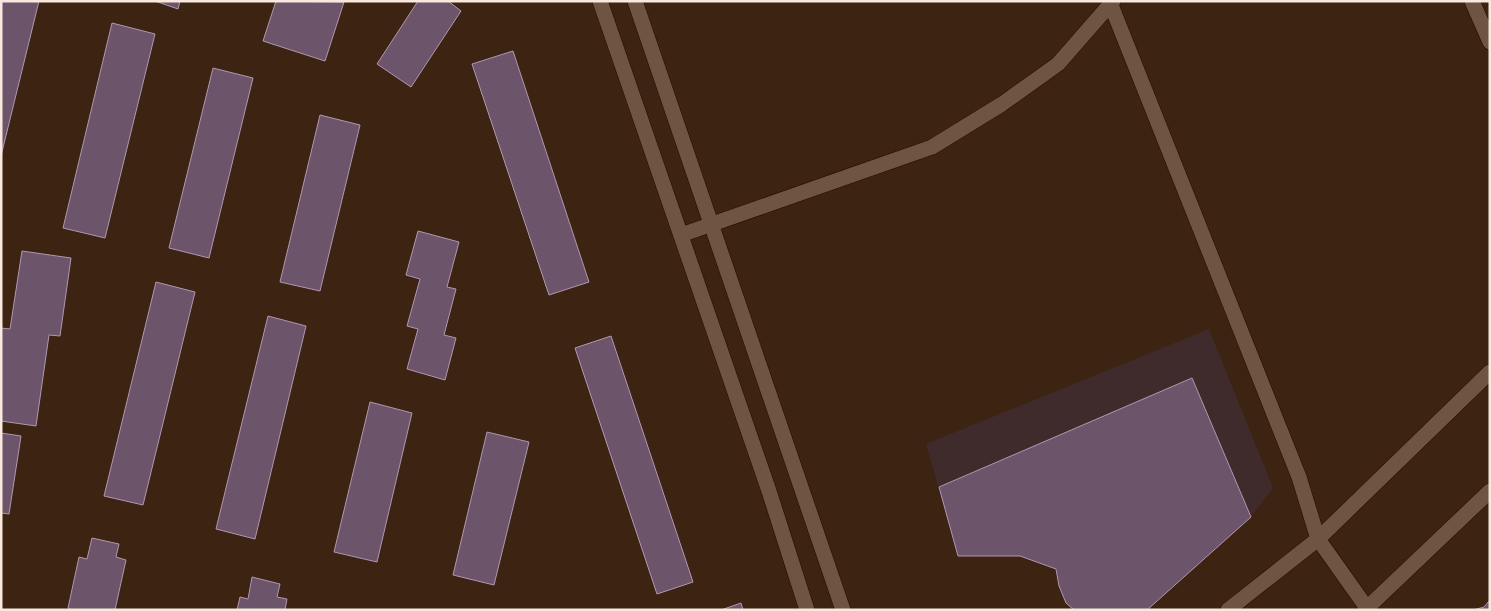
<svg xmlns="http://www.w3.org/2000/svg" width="1491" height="611" viewBox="0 0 1491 611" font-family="'Titillium Web',sans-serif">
  <rect width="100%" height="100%" fill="#3c2312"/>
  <!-- commercial -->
  <path fill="#402b2c" d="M 1209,329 L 1273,488 L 1251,517 L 1147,610 L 1074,610 L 1066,603 L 1059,586 L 1056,569 L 1020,556 L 958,556 L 926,444 Z"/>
  <!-- building -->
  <path fill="#6c546a" stroke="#b297b0" d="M 1,1 L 39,1 L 1,156 Z
    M 155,1 L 180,1 L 178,9 Z
    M 276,1 L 344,2 L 325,61 L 263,41 Z
    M 418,1 L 448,1 L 461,11 L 411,87 L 377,64 Z
    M 112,23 L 155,34 L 105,238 L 63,228 Z
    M 513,51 L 589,282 L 549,295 L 472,64 Z
    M 213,68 L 253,78 L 209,258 L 169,248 Z
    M 320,115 L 360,125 L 320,291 L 280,282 Z
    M 418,231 L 459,242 L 447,287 L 456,289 L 444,335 L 456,338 L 445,380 L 407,369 L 418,329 L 407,326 L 420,279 L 406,275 Z
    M 22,251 L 71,258 L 60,336 L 49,335 L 36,426 L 1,421 L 1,328 L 10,329 Z
    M 156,282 L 195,292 L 143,505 L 104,496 Z
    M 268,316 L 306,326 L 255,539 L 216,529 Z
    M 611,336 L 693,582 L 657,594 L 575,348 Z
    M 1192,378 L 1251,517 L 1147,610 L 1074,610 L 1066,603 L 1059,586 L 1056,569 L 1020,556 L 958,556 L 939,487 Z
    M 370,402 L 412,413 L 377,562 L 334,552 Z
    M 487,432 L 529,442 L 494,585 L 453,575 Z
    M 1,433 L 21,436 L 9,514 L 1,513 Z
    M 92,538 L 119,544 L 116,557 L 126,560 L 115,610 L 72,610 L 68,608 L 79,557 L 87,559 Z
    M 252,577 L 280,584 L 277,597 L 287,599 L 285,610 L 237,610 L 240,597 L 248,599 Z
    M 1490,600 L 1490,610 L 1473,610 L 1484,607 Z
    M 741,603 L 743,610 L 721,610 Z"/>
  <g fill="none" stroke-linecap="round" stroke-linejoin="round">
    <!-- street casing -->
    <g stroke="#220c00" stroke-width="16">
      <path id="street" d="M 1472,1 L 1490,42
        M 1111,5 L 1299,477 L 1318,539 L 1367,608
        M 681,235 L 932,147 L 1002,104 L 1058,64 L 1113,1
        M 1228,610 L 1318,539 L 1490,372
        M 1365,610 L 1490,491"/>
    </g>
    <!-- secondary casing -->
    <g stroke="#220c00" stroke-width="16">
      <path id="secondary" d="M 600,1 L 769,491 L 807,610
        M 635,1 L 843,610"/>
    </g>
    <!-- street -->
    <use href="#street" stroke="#6f5441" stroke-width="15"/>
    <!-- secondary -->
    <use href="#secondary" stroke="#6f5441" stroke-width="15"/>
  </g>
  <!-- border -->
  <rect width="1491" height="611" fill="none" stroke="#f9e8dd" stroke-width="5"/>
</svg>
